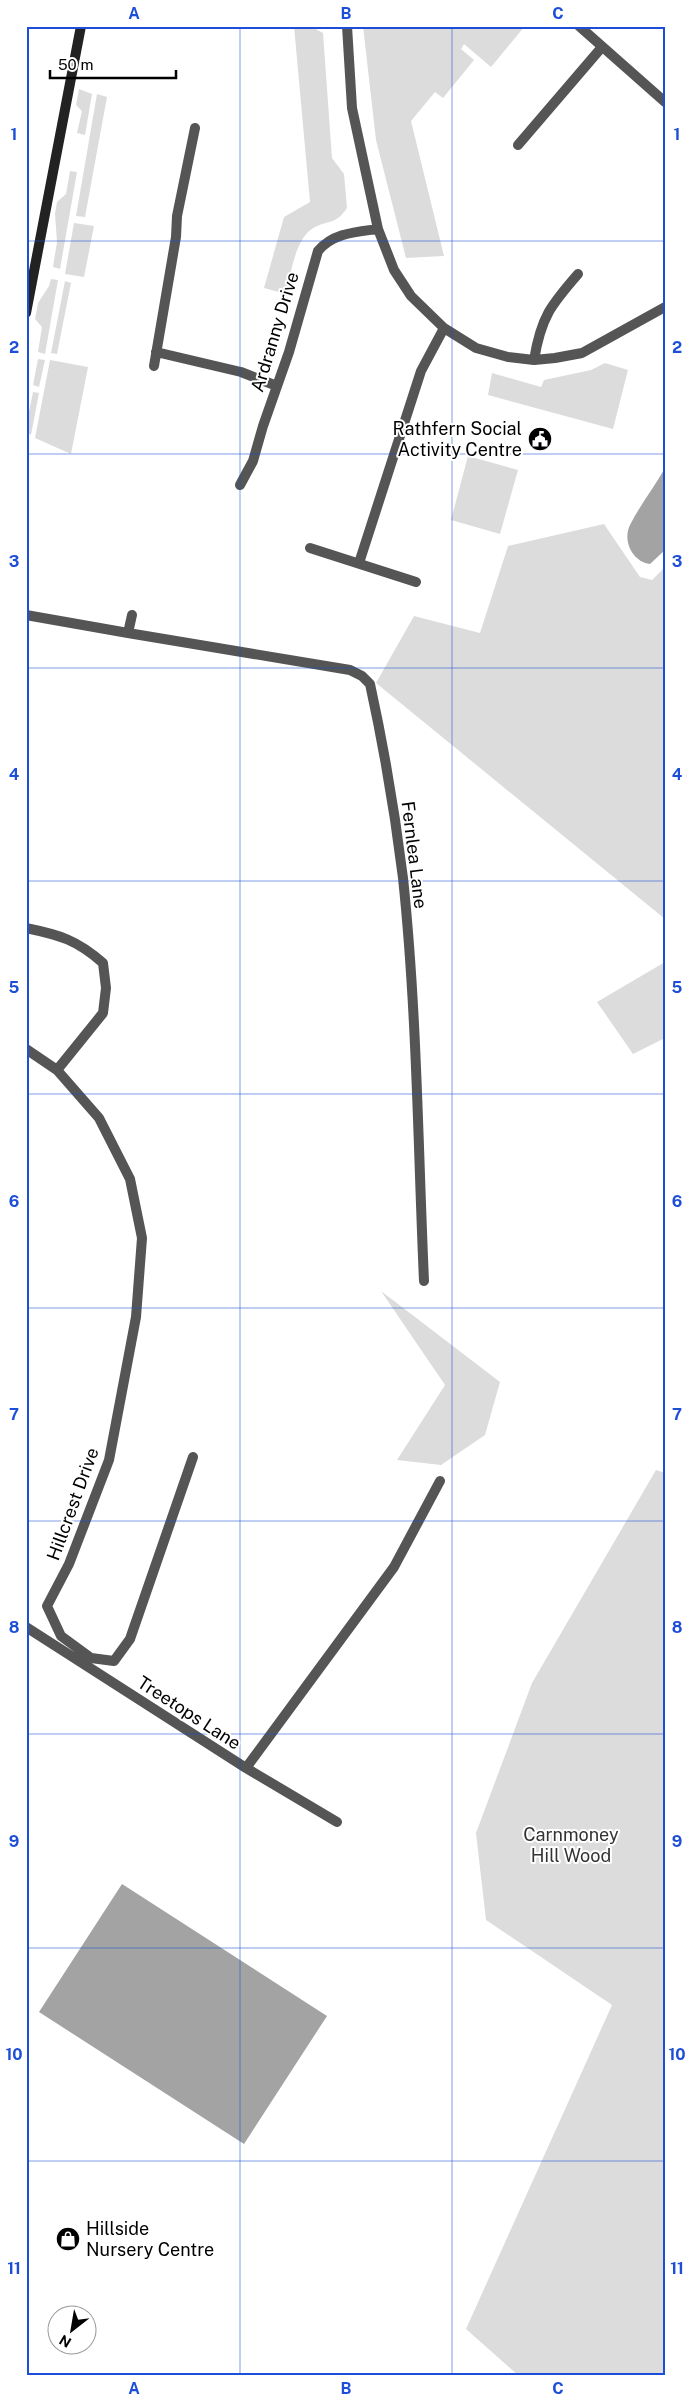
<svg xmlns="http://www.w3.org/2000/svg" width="691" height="2402" viewBox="0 0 691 2402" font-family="'Public Sans',sans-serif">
  <rect width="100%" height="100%" fill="#fff"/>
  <!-- green -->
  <path fill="#dcdcdc" d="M 294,26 L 310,26 L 323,33 L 332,158 L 344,174 L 347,208 C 335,225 332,219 315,227 C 295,237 291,274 286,294 L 264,288 L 284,217 L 310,202 Z
    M 363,26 L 525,26 L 491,67 L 464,44 L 461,49 L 474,60 L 443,98 L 435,92 L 411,121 L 444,256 L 406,258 L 376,140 Z
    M 79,89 L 92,94 L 85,135 L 77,133 L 82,111 L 76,105 Z
    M 97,94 L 107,97 L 85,217 L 76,216 Z
    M 70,171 L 77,172 L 60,269 L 53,267 L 57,242 L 55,214 L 57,202 L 66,194 Z
    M 74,223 L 94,226 L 84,277 L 65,274 Z
    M 51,279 L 58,280 L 45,354 L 38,352 L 42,327 L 35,319 L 38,303 L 49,286 Z
    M 65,281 L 71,283 L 57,354 L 51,353 Z
    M 38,359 L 45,360 L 39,387 L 33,385 Z
    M 50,360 L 88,367 L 71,454 L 35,438 Z
    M 605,363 L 628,370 L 613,429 L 488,395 L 492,373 L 541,387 L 544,380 L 591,370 Z
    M 33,392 L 39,393 L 31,435 L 26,432 L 26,427 Z
    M 468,456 L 518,470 L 500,534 L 451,520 Z
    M 604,524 L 640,577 L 652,580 L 665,567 L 665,919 L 376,683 L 414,616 L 480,633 L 508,546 Z
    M 665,962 L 665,1038 L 633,1054 L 597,1002 Z
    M 381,1291 L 500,1382 L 485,1435 L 441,1465 L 397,1460 L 445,1385 Z
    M 656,1470 L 665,1473 L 665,2376 L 519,2376 L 466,2329 L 612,2005 L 486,1920 L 476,1833 L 532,1683 Z"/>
  <!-- water -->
  <path fill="#a3a3a3" d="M 665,468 L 665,550 L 650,564 C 633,562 622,541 630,525 C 640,505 654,488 665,468 Z
    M 122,1884 L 327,2016 L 244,2144 L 39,2012 Z"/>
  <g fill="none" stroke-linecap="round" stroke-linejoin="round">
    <!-- street -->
    <path stroke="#555" stroke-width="10" d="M 347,26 L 352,108 L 378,229 L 394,270 L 411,296 L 444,328 L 476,348 L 508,357 L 534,360 L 555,358 L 582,353 L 665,307
      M 579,26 L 665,102
      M 518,145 L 602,47
      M 156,352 L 241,372 L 277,386
      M 534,360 C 541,317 551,305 578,274
      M 154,366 L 176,237 L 177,216 L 195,128
      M 240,485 L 253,461 L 263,426 L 289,352 L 318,251 C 333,233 356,232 378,229
      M 310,548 L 416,582
      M 359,563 L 421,371 L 444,328
      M 26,615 L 128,633 L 132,615
      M 128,633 L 350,670 L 362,676 L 370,684 C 384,748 395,813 403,878 C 417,1011 418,1147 424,1281
      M 26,928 C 60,935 77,940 103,963 L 106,988 L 103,1013 L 57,1070
      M 26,1049 L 57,1070 L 99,1118 L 130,1179 L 142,1238 L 136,1317 L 109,1460 L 69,1564 L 47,1606 L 61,1636 L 91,1658 L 114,1661 L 130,1639 L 193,1457
      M 26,1627 L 246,1768 L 337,1822
      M 246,1768 L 394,1567 L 440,1481"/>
    <!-- secondary -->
    <path stroke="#222" stroke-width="10" d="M 26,313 L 81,26"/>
  </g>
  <!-- grid -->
  <path fill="none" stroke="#1d4ed8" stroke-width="1" stroke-opacity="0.55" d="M 240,26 L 240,2376M 452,26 L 452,2376M 26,241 L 665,241M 26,454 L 665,454M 26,668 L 665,668M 26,881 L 665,881M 26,1094 L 665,1094M 26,1308 L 665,1308M 26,1521 L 665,1521M 26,1734 L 665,1734M 26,1948 L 665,1948M 26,2161 L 665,2161"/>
  <!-- icons -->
  <defs>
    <g id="civic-disc" transform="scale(1.25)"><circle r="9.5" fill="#000" stroke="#fff"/><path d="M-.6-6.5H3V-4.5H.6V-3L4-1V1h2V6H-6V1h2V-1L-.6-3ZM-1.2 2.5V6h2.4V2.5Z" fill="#fff"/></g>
    <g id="shop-disc" transform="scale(1.25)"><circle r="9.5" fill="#000" stroke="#fff"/><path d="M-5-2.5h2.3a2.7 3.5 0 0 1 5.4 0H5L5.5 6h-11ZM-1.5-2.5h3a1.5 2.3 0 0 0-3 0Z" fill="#fff"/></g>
  </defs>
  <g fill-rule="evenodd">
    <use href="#civic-disc" x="540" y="439"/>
    <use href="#shop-disc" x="68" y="2239"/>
  </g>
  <g text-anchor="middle" stroke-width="4" stroke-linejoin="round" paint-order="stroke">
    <!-- street labels -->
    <g font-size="18" fill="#000" stroke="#fff">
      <text transform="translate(275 332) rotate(-73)" y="6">Ardranny Drive</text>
      <text transform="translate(414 855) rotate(83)" y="6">Fernlea Lane</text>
      <text transform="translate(73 1504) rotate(-70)" y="6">Hillcrest Drive</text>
      <text transform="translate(189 1713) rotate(33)" y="6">Treetops Lane</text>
    </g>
    <!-- poi labels -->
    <g font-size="18" fill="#000" stroke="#fff" text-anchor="end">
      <text x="522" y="435">Rathfern Social<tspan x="522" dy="21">Activity Centre</tspan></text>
      <text x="86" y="2235" text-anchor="start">Hillside<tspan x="86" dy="21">Nursery Centre</tspan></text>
    </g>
    <!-- park labels -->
    <g font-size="18" fill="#333" stroke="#fff">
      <text x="571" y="1841">Carnmoney<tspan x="571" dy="21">Hill Wood</tspan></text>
    </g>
  </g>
  <!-- border -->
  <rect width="691" height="2402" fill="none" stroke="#ffffff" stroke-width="55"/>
  <!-- north arrow -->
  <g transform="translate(72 2330) rotate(211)"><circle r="24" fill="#ffffff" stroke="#999999"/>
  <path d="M0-4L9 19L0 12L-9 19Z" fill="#000000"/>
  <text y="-8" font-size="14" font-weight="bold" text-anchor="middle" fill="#000000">N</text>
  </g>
  <!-- scale -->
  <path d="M50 70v8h126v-8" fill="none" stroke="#000000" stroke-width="2.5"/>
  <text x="58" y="70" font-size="15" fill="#000000" stroke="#ffffff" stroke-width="4" paint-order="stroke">50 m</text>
  <rect x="28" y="28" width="636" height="2346" fill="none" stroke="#1d4ed8" stroke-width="2"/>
  <g font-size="16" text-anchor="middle" font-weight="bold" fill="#1d4ed8">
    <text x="134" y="19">A</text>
    <text x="346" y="19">B</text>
    <text x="558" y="19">C</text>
    <text x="14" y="140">1</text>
    <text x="677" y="140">1</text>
    <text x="14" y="353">2</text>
    <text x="677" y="353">2</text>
    <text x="14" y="567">3</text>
    <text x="677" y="567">3</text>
    <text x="14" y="780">4</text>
    <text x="677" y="780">4</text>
    <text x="14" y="993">5</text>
    <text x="677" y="993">5</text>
    <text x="14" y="1207">6</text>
    <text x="677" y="1207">6</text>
    <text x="14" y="1420">7</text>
    <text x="677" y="1420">7</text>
    <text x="14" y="1633">8</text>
    <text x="677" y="1633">8</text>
    <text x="14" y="1847">9</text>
    <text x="677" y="1847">9</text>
    <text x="14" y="2060">10</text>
    <text x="677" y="2060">10</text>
    <text x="14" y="2274">11</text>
    <text x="677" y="2274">11</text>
    <text x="134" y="2394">A</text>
    <text x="346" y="2394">B</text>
    <text x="558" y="2394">C</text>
  </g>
</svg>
